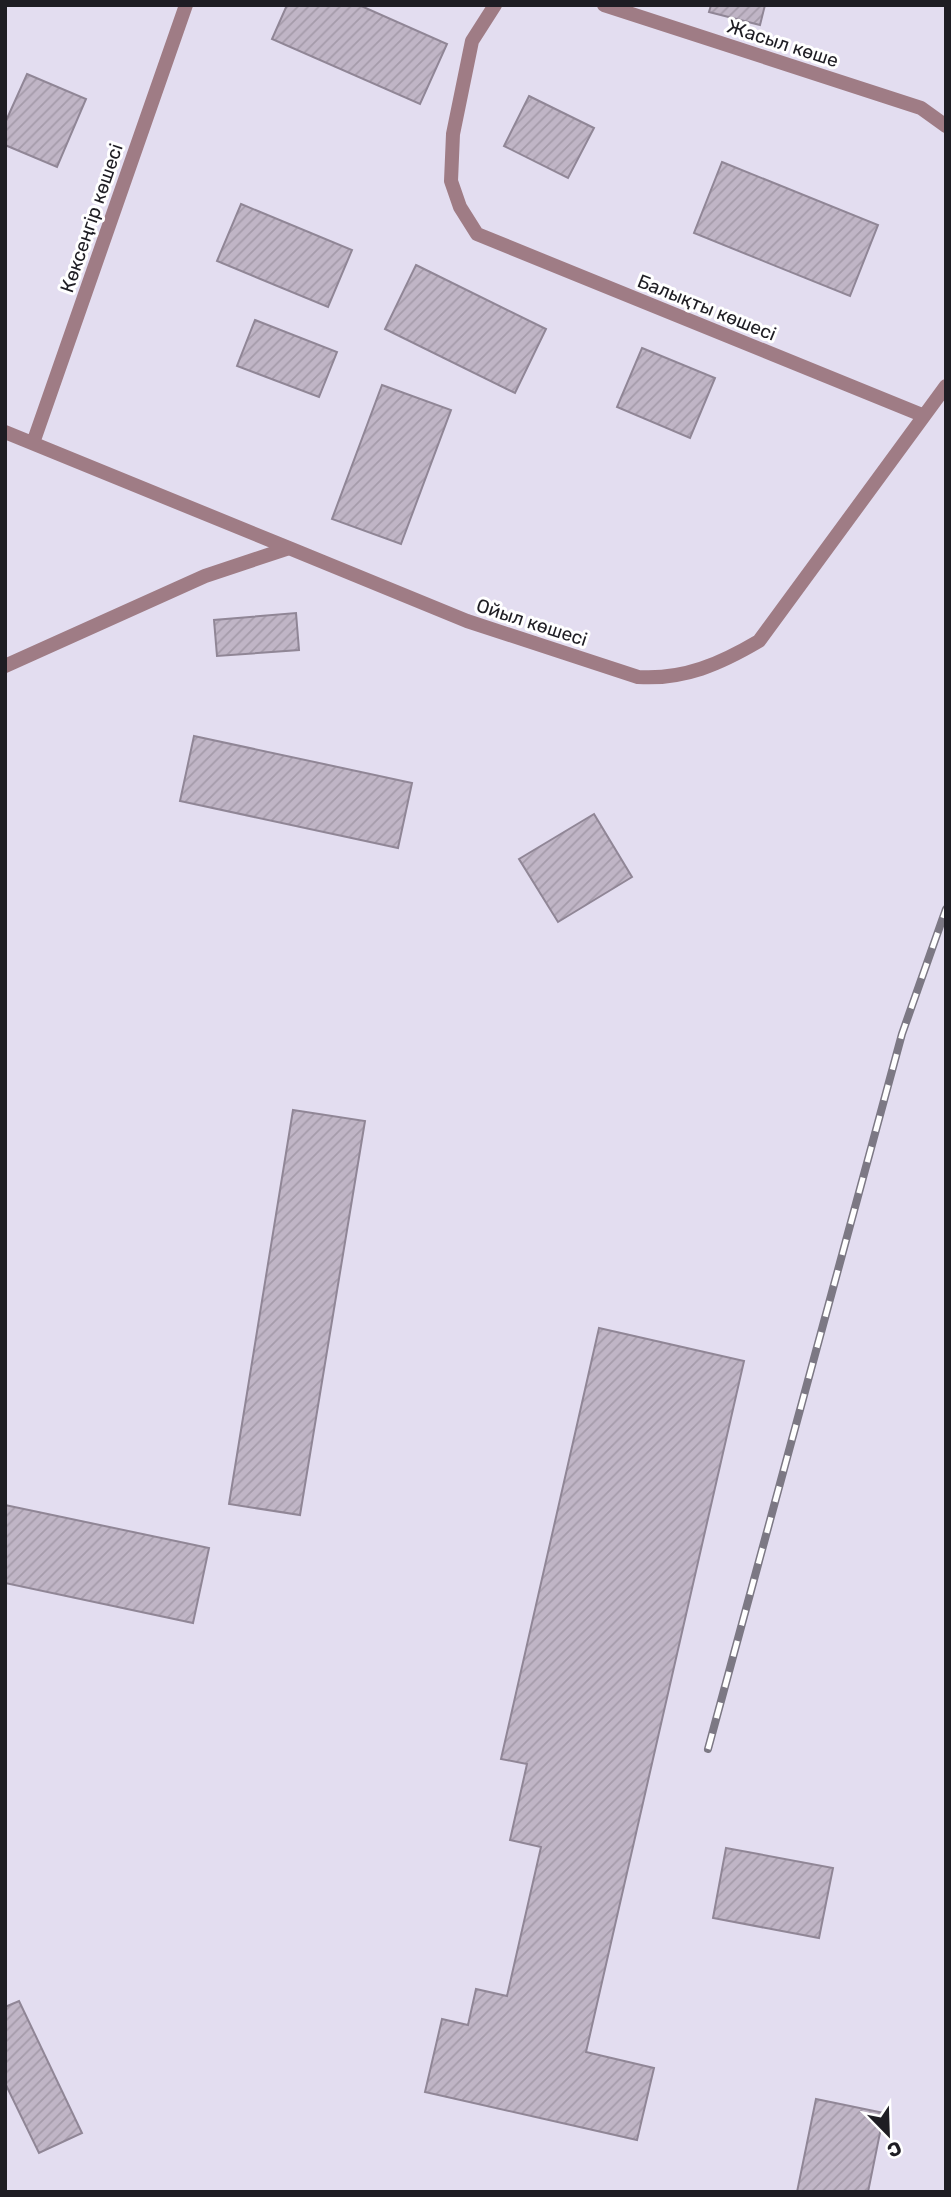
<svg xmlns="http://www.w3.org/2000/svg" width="951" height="2197" viewBox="0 0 951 2197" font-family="Rubik,sans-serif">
  <defs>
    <pattern id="building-hatch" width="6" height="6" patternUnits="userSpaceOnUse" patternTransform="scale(1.75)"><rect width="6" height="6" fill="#c0b5c6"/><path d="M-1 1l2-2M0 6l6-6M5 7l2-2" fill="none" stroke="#a59baa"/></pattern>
  </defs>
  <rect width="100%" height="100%" fill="#e3ddf0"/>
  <!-- building -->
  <path fill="url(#building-hatch)" stroke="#908696" stroke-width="2" d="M 287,5 L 359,5 L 447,44 L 420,104 L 272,39 Z
    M 711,5 L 765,5 L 760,25 L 709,12 Z
    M 27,74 L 86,99 L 57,167 L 5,145 L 5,123 Z
    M 529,96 L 594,128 L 568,178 L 504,146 Z
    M 722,162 L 878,225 L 850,296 L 694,233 Z
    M 241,204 L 352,250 L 328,307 L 217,261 Z
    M 416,265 L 546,329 L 515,393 L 385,329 Z
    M 255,320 L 337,352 L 319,397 L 237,366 Z
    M 642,348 L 715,378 L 690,438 L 617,407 Z
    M 382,385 L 451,410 L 401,544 L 332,519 Z
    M 296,613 L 299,650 L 217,656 L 214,620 Z
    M 194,736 L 412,783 L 398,848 L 180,801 Z
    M 594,814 L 632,877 L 558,922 L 519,859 Z
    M 293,1110 L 365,1121 L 300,1515 L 229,1504 Z
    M 599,1328 L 744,1361 L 586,2052 L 654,2068 L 637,2140 L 425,2092 L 442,2019 L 468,2025 L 476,1989 L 507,1996 L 541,1847 L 510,1840 L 527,1764 L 501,1759 Z
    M 5,1505 L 209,1548 L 193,1623 L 5,1583 Z
    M 726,1848 L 833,1868 L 819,1938 L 713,1918 Z
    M 19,2001 L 82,2133 L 39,2153 L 5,2083 L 5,2007 Z
    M 816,2099 L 884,2113 L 868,2192 L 797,2192 Z"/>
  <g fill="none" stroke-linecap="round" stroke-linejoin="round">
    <!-- street -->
    <path stroke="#9f7c85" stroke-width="14" d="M 495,5 L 472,41 L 453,134 L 451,181 L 460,207 L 477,234 L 922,415
      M 604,5 L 921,108 L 946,126
      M 5,432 L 289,548
      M 33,443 L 186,5
      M 5,666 L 205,576 L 289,548 L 467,621 L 638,677 C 684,680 720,664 759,641 L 946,386"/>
    <!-- rail casing -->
    <g stroke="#7c7884" stroke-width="8">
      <path id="rail" d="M 708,1749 L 902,1034 L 946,909"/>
    </g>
    <!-- rail -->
    <use href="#rail" stroke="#fff" stroke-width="5" stroke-dasharray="16" stroke-linecap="butt"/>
  </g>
  <g text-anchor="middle" stroke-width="6" stroke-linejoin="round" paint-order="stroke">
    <!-- street labels -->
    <g font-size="19" fill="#1e1d23" stroke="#fff">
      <text transform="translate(783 43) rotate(18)" y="7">Жасыл көше</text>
      <text transform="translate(91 218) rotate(-71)" y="7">Көксеңгір көшесі</text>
      <text transform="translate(707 307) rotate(22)" y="7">Балықты көшесі</text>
      <text transform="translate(532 622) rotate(18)" y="7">Ойыл көшесі</text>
    </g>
  </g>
  <!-- border -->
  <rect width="951" height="2197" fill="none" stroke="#1e1d23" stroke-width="14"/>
  <!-- north arrow -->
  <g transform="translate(888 2134) rotate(157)" stroke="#ffffff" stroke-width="5" paint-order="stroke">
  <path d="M0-5L12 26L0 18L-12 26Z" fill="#1e1d23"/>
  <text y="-10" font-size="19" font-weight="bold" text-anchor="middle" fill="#1e1d23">С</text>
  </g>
</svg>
